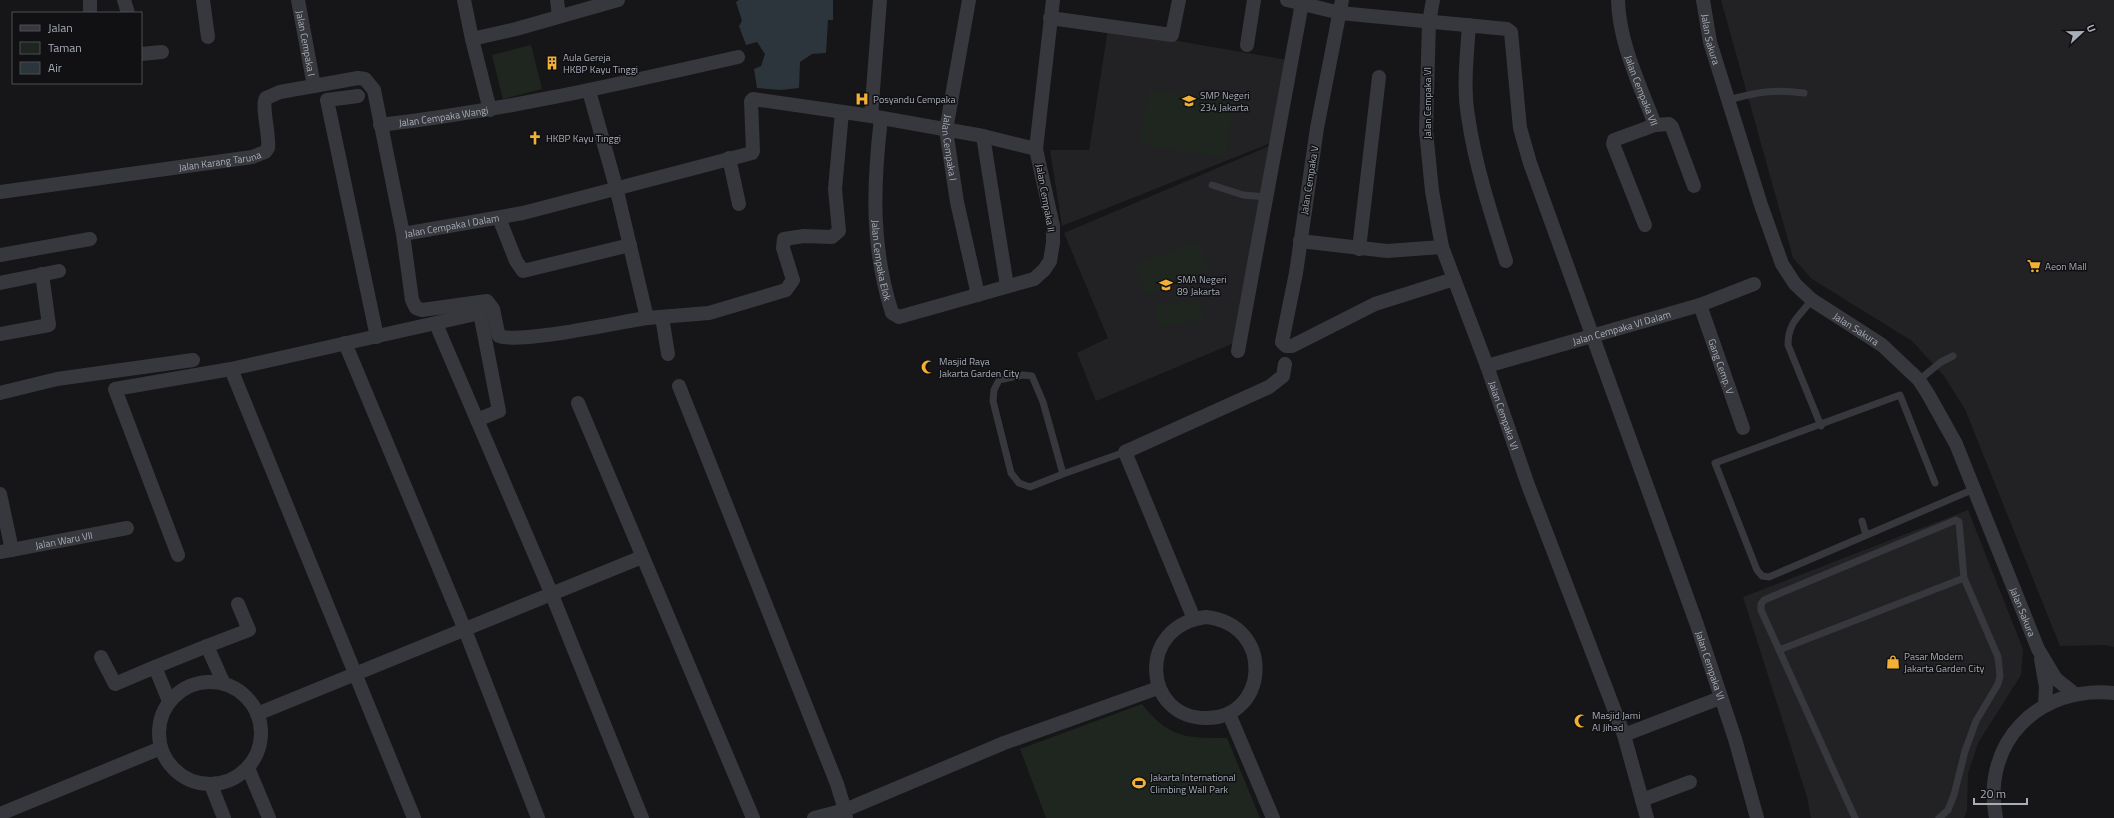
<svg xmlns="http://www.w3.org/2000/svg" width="2114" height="818" viewBox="0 0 2114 818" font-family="'Titillium Web',sans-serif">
  <rect width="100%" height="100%" fill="#161618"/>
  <!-- built -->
  <path fill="#222225" d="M 1721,0 L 2114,0 L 2114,647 L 2105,645 L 2060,646 L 1965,409 L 1944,376 L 1912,341 L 1812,279 L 1793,258 Z
    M 1108,29 L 1288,60 L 1273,142 L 1062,226 L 1050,150 L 1089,150 Z
    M 1272,145 L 1234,343 L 1096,401 L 1077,353 L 1108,338 L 1064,233 Z
    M 1968,510 L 2023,649 L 2021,675 L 1978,743 L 1968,773 L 1967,811 L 1964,818 L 1811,818 L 1807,797 L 1743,597 Z"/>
  <!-- green -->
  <path fill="#1e261f" d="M 531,45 L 542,89 L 503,99 L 492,55 Z
    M 1148,89 L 1234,103 L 1225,158 L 1139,144 Z
    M 1198,241 L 1210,270 L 1147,295 L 1135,265 Z
    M 1200,300 L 1203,321 L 1158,326 L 1155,304 Z
    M 1142,704 C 1169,738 1185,738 1227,738 L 1260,818 L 1046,818 L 1020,749 Z"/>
  <!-- water -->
  <path fill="#2c353c" d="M 739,0 L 833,0 L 833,20 L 828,20 L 826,53 L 812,54 L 800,62 L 799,88 L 781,90 L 757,88 L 754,69 L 761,66 L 765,54 L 757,42 L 746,45 L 739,26 L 742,21 L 736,2 Z"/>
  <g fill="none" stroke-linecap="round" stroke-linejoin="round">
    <!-- service -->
    <path stroke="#37383d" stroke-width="7" d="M 1728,100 C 1758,92 1773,89 1804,93
      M 1212,185 L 1243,195 L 1266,197
      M 1812,300 C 1799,316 1788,323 1788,345 L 1821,426
      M 1919,380 L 1941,362 L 1953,356
      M 1063,474 L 1030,487 L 1019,483 L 1011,473 L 993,401 L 994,390 L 999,380 L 1023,375 L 1032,376 L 1043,402 L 1063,474 L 1125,452
      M 1935,483 L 1900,395 L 1715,463 L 1757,570 L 1762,576 L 1769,577 L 1974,489
      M 1862,521 L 1866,535
      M 1779,650 L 1964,578 L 1998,657 L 2000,676 L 1998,684 L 1976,721 L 1965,751 L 1954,795 L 1948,810 L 1939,818
      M 1855,818 L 1761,610 L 1761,604 L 1764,600 L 1956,520 L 1959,522 L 1964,578"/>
    <!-- minor -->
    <g stroke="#37383d" stroke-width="14">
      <path d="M 90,0 L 90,13"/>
      <path d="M 124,0 L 128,13"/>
      <path d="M 203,0 L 208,37"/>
      <path id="s1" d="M 298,0 L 314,86"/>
      <path d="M 464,0 L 472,39 L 490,110"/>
      <path d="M 557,0 L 559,16"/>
      <path d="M 880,0 L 871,116 L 983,136 L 1036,149"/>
      <path id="s2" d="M 969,0 L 946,130 L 957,202 L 978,295"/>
      <path id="s3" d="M 1287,0 L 1340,13 L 1507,29 L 1511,32 L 1520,128 L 1530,163 L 1697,625 L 1735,739 L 1757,818"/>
      <path d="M 1342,0 L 1317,128 L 1296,273 L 1282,342 L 1286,346 L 1292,346 L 1375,304 L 1454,279"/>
      <path id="s4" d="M 1433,0 L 1429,22 L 1426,131 L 1432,191 L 1442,247 L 1487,366 L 1528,485 L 1624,735 L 1647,818"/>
      <path id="s5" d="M 1618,0 C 1619,43 1640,85 1655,125"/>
      <path id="s6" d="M 1703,0 L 1710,42 L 1761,205 L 1782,264 L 1795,284 L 1812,300 L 1882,345 L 1919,380 L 1928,394 L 1956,444 L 2038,649 L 2056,679 L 2075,694"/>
      <path d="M 1050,18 L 1172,35 L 1179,0"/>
      <path d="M 1469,25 C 1467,55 1463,87 1468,116 C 1475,165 1491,214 1506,261"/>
      <path d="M 472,39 L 516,29 L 618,0"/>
      <path d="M 1247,45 L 1254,0"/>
      <path d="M 141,54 L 162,52"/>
      <path d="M 589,91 L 616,187 L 647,318 L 709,313 L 786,290 L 793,280 L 783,248 L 784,239 L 804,236 L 832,237 L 839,231 L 835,189 L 842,112"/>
      <path d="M 358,96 L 327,100 L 377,337"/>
      <path id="s7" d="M 881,118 C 873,187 871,246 892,313 L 899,317 L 1034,279 L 1044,270 L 1050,261 L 1053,243 L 1053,226 L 1036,149 L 1053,0"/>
      <path id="s8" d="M 380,125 C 502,111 619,84 738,57"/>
      <path d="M 983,136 L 1007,286"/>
      <path d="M 729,158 L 739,204"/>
      <path id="s9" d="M 0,192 L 252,157 L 265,152 L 268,148 C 270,136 261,106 266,98 L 280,92 L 358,78 L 365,79 L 374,90 L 403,234 L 523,213 L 752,153 L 753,151 L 751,101 L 753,99 L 871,116"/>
      <path d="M 499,218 L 516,261 L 523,271 L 630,245"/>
      <path d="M 1645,225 L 1613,144 L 1614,140 L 1655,125 L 1669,124 L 1672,127 L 1694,186"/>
      <path d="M 403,234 L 412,300 L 416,308 L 422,310 L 487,301 L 493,309 L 498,333 L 499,336 C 520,344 619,322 647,318"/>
      <path d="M 1300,241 L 1387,251 L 1442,247"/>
      <path d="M 1359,249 L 1379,77"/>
      <path d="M 0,255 L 90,239"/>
      <path d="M 0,283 L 59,271"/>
      <path id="s10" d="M 1700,305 L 1743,428"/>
      <path d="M 662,317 L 668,354"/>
      <path d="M 436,324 L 552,595 L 642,818"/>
      <path d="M 0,334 L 49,325 L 42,274"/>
      <path d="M 345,343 L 465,630 L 538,818"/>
      <path d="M 1238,351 L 1302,3"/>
      <path id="s11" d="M 1487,366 L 1700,305 L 1754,284"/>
      <path d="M 679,386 L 837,784 L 845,810 L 846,818"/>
      <path d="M 0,393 L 57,379 L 193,360"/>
      <path d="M 578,403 L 753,818"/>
      <path d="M 0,494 L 12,550"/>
      <path id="s12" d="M 0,552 L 127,528"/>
      <path d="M 178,555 L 115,389 L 231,369"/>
      <path d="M 1206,617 C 1276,625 1268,719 1206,718 C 1143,718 1136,626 1206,617 Z"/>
      <path d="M 1194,619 L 1125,452 L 1269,387 L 1283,376 L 1285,364"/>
      <path d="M 101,657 L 115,684 L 155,667 L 169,701"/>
      <path d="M 2041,659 L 2046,687 L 2045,705"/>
      <path d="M 155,667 L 207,646"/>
      <circle cx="210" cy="733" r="51"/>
      <path d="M 224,684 L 207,646 L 249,630 L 238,604"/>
      <path d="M 257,714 L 642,557"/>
      <path d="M 1229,714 L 1273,818"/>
      <path d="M 1624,735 L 1720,698"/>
      <path d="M 248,768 L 269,818"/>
      <path d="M 211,785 L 224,818"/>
      <path d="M 1642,800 L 1690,782"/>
      <path d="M 0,814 L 161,748"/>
      <path d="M 414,818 L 231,369 L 480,313 L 499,411 L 477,420"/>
      <path d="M 814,818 L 845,810 L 1004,743 L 1158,688"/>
      <path d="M 1996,818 C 1981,742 2039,685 2114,693"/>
    </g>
  </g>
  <!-- icons -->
  <defs>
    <g id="building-bare" transform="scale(1.08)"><path d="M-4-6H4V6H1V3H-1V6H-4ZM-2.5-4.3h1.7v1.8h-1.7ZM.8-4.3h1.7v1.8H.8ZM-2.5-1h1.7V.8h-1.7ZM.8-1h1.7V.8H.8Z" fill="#f2b134" stroke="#111113" stroke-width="2.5" paint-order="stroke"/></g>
    <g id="hospital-bare" transform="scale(1.08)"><path d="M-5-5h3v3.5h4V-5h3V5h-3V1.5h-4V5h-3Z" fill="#f2b134" stroke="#111113" stroke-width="2.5" paint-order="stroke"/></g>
    <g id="school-bare" transform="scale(1.08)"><path d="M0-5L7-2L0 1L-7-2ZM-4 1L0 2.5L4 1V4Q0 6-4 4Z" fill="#f2b134" stroke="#111113" stroke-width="2.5" paint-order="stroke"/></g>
    <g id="church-bare" transform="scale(1.08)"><path d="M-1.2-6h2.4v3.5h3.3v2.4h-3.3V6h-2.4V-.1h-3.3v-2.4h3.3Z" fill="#f2b134" stroke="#111113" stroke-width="2.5" paint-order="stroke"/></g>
    <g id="supermarket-bare" transform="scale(1.08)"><path d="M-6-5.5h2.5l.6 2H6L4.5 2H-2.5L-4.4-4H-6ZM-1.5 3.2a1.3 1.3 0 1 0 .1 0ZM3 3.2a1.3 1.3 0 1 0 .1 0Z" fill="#f2b134" stroke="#111113" stroke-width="2.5" paint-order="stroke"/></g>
    <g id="mosque-bare" transform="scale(1.08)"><path d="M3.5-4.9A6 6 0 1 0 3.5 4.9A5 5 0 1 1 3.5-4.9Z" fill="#f2b134" stroke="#111113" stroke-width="2.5" paint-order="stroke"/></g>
    <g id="shop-bare" transform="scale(1.08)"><path d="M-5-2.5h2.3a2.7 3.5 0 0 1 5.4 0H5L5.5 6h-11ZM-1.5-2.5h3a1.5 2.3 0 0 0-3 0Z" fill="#f2b134" stroke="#111113" stroke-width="2.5" paint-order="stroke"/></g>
    <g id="stadium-bare" transform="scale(1.08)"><path d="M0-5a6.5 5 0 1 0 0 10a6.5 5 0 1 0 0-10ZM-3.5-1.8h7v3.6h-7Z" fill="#f2b134" stroke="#111113" stroke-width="2.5" paint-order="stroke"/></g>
  </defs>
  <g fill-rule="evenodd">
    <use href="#building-bare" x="552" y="63"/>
    <use href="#hospital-bare" x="862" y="99"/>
    <use href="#school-bare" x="1189" y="101"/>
    <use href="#church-bare" x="535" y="138"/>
    <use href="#supermarket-bare" x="2034" y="266"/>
    <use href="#school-bare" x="1166" y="285"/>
    <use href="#mosque-bare" x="928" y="367"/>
    <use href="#shop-bare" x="1893" y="662"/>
    <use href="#mosque-bare" x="1581" y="721"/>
    <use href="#stadium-bare" x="1139" y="783"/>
  </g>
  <g text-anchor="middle" stroke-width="3" stroke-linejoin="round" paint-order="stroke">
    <!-- street labels -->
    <g font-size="10" fill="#a8adb8" stroke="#111113">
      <text dy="4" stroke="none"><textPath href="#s6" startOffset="40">Jalan Sakura</textPath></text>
      <text dy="4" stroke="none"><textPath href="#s1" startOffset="44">Jalan Cempaka I</textPath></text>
      <text dy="4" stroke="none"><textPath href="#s5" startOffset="94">Jalan Cempaka VII</textPath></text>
      <text transform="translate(1427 103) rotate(-90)" y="4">Jalan Cempaka VI</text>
      <text dy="4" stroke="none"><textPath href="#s8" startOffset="64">Jalan Cempaka Wangi</textPath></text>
      <text dy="4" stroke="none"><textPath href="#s2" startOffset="150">Jalan Cempaka I</textPath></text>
      <text dy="4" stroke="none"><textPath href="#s9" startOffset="222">Jalan Karang Taruna</textPath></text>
      <text transform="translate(1309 180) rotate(-81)" y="4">Jalan Cempaka V</text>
      <text transform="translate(1046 198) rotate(80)" y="4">Jalan Cempaka II</text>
      <text dy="4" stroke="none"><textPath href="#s9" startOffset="636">Jalan Cempaka I Dalam</textPath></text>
      <text dy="4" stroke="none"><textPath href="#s7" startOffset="143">Jalan Cempaka Elok</textPath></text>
      <text dy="4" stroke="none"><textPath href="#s11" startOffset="140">Jalan Cempaka VI Dalam</textPath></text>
      <text dy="4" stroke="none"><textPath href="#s6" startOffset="376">Jalan Sakura</textPath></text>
      <text dy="4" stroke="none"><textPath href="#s10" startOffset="65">Gang Cemp. V</textPath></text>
      <text dy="4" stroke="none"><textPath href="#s4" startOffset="428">Jalan Cempaka VI</textPath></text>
      <text dy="4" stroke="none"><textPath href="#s12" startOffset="65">Jalan Waru VII</textPath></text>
      <text dy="4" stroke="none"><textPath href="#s6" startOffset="712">Jalan Sakura</textPath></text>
      <text dy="4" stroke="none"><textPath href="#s3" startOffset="894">Jalan Cempaka VI</textPath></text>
    </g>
    <!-- poi labels -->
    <g font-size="10" fill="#a8adb8" stroke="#111113" text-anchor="start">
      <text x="563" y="61">Aula Gereja<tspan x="563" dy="12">HKBP Kayu Tinggi</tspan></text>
      <text x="1200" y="99">SMP Negeri<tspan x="1200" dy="12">234 Jakarta</tspan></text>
      <text x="873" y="103">Posyandu Cempaka</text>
      <text x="546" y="142">HKBP Kayu Tinggi</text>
      <text x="2045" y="270">Aeon Mall</text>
      <text x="1177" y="283">SMA Negeri<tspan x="1177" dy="12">89 Jakarta</tspan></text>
      <text x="939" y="365">Masjid Raya<tspan x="939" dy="12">Jakarta Garden City</tspan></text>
      <text x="1904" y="660">Pasar Modern<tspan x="1904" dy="12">Jakarta Garden City</tspan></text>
      <text x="1592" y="719">Masjid Jami<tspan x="1592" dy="12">Al Jihad</tspan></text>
      <text x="1150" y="781">Jakarta International<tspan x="1150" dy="12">Climbing Wall Park</tspan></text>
    </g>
  </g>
  <!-- legend -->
  <rect x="12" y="12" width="130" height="72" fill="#111113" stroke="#4d4f55"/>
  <rect x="20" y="25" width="20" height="6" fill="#37383d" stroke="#4d4f55"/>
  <text x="48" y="32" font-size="12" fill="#a8adb8">Jalan</text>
  <rect x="20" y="42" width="20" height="12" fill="#1e261f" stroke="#4d4f55"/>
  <text x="48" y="52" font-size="12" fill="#a8adb8">Taman</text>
  <rect x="20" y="62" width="20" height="12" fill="#2c353c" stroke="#4d4f55"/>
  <text x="48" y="72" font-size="12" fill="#a8adb8">Air</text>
  <!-- north arrow -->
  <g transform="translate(2082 32) rotate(68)" stroke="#111113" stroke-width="3" paint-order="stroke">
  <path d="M0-3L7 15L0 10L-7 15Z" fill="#a8adb8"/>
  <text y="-6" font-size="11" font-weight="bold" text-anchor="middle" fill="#a8adb8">U</text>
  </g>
  <!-- scale -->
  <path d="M1974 798v6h53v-6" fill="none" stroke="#a8adb8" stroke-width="2"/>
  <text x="1980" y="798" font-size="12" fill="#a8adb8" stroke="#111113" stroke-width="3" paint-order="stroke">20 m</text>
</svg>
